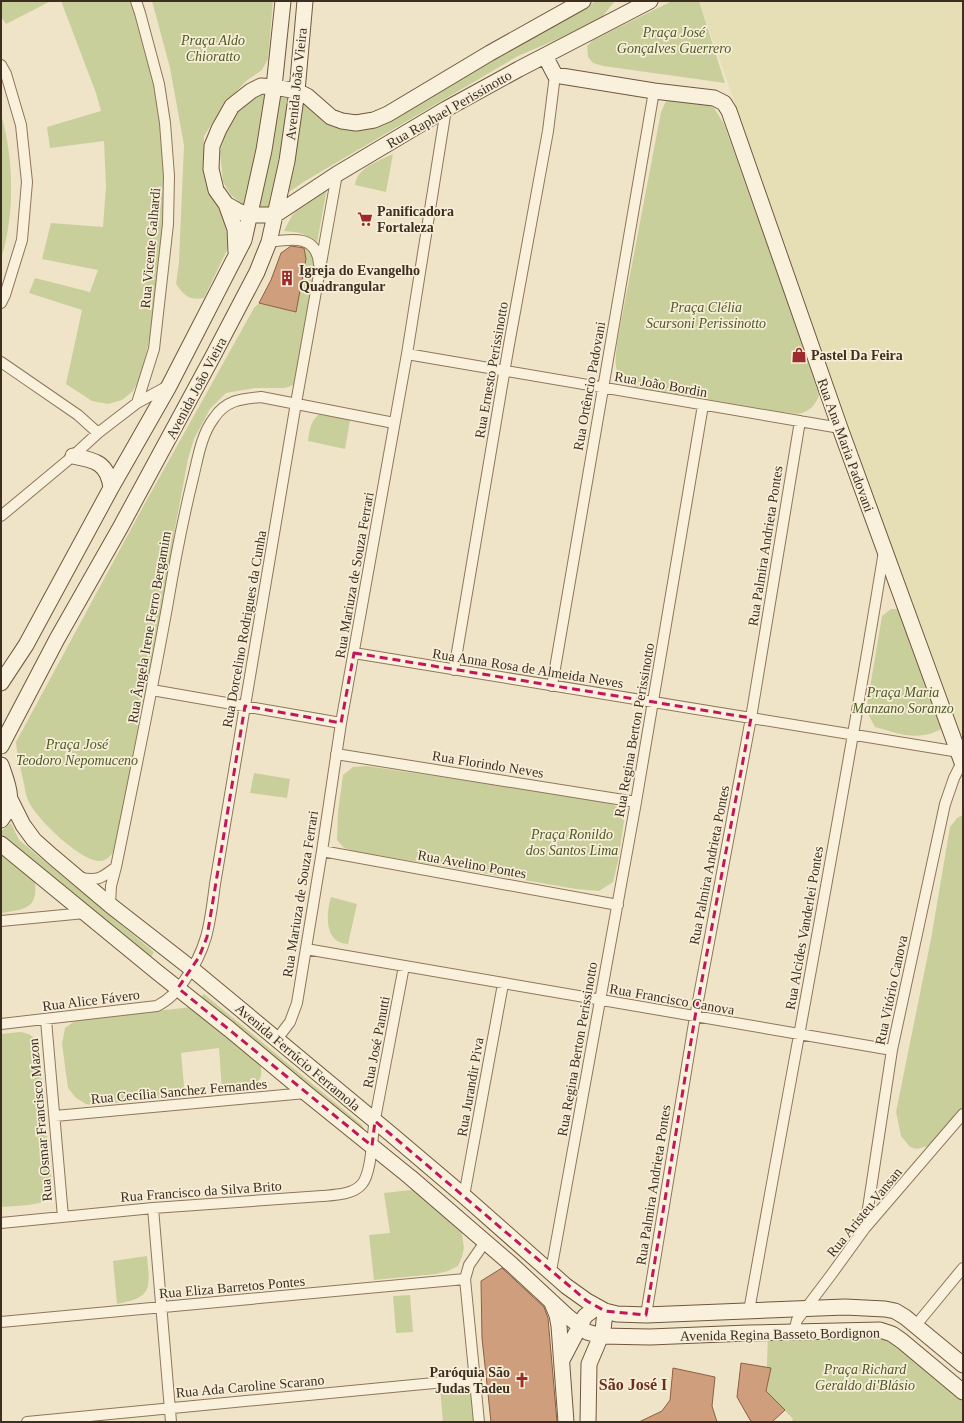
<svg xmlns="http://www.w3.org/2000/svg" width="964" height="1423" viewBox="0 0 964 1423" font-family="'Times New Roman',serif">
  <rect width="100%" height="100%" fill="#f0e4c8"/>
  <!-- farmland -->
  <path fill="#e6deb5" d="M 699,1 L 963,1 L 963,751 Z"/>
  <!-- green -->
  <path fill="#c9cf9b" d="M 1,1 L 51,1 L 6,24 L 1,17 Z
    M 61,1 L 130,1 L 143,35 L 159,96 L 166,170 L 162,237 L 151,332 L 141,375 L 133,391 L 122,400 L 108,404 L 92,401 L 66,384 L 82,310 L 29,293 L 35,278 L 90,292 L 98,270 L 42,259 L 51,223 L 103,227 L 106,186 L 104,141 L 50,148 L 47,127 L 101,111 L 96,93 Z
    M 152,1 L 273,1 L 268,59 L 262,70 L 246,81 L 225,104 L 204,136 L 204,170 L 211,196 L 220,209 L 228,237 L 228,248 L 204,298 C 189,301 184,295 176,284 L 179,262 L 184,145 L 170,68 Z
    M 597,1 L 615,1 L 602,17 L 560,38 L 518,56 L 305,181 L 289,192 L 286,190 L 301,104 L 305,102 L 322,119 L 344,128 Z
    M 672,1 L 699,1 L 725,83 L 603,66 L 593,63 L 588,57 L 587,46 L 593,40 Z
    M 284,93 L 289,96 L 284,136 L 269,209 L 254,210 L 277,96 Z
    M 258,94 L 268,95 L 249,186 L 243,205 L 231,195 L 223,182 L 220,152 L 228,126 L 243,104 Z
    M 677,97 L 703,102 L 714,108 L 724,124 L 820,392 C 818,401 812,410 802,413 C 796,415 788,412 782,412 L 635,387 C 612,374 615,368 617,343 L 661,112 L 666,101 Z
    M 1,114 C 14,159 15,214 1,259 Z
    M 393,154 L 386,192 L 355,185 C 357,167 379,161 393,154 Z
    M 327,188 L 317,243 C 305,233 299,232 284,231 L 292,215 L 315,194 Z
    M 304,246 L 318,252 L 298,383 L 285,388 L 255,388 L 226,393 L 210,409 L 194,439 L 188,459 L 175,528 L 163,608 L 116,849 C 112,854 107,861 100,861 C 80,861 37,819 29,802 C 26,797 25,789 24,784 C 21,770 17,756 16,742 L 144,505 L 254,308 L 259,303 L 296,312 L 306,259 Z
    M 325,411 L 351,415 L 345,449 L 308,441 C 310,428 311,417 325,411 Z
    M 891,609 L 899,609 L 943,728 C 919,742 899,734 875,727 L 869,716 L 867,705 L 882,616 Z
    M 367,766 L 610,802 L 620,809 L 624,821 L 618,861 L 613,882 L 599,891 L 576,889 L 354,851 L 344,848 L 337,840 L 338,812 L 343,775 L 353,767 Z
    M 254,773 L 290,779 L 287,798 L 250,793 Z
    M 963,815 L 963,1107 L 931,1145 L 917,1149 L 910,1147 L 901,1136 L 896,1112 L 931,939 L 950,827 L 957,818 Z
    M 11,823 L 19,840 L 154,952 L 150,959 L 1,835 L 1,831 Z
    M 1,848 L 35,880 C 38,909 26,909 1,913 Z
    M 331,897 L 357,904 L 348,944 C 346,944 342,943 339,942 C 324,934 327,910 331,897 Z
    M 204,994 L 362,1125 L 364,1129 L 360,1131 L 198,1000 Z
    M 192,1007 L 259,1056 C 260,1062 262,1069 261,1076 C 258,1089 233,1092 222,1090 L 219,1048 L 181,1053 L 185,1096 L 94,1105 L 86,1104 L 76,1098 L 68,1088 L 62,1044 L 65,1028 L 76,1020 Z
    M 20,1032 C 29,1033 34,1036 39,1045 L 52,1186 C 51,1190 52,1195 49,1198 C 42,1206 12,1206 1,1207 L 1,1034 Z
    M 419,1189 L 458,1219 L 462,1234 L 464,1248 L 462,1257 L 458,1266 L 448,1271 L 436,1274 L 374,1280 L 369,1235 L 390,1233 L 384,1193 Z
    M 147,1256 C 150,1289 153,1297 117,1304 L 113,1261 Z
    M 410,1295 L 413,1332 L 396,1333 L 393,1296 Z
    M 884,1334 L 955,1390 L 963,1403 L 963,1419 L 961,1422 L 791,1422 L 793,1419 L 766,1391 L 768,1336 Z
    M 440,1388 L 470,1391 L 476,1399 L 477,1422 L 443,1422 Z"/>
  <!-- building -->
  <path fill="#cf9f7d" stroke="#8d5f41" d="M 291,246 L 304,248 L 306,259 L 296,312 L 259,303 L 271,280 L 281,253 Z
    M 502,1268 L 544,1307 L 548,1318 L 557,1422 L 491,1422 L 482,1338 L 481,1281 Z
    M 741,1363 L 771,1368 L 766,1391 L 785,1410 L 772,1422 L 753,1422 L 750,1420 L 737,1397 Z
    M 673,1368 L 715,1377 L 712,1406 L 717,1422 L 639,1422 L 662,1411 L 670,1400 Z"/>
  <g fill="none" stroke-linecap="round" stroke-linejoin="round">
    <!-- street casing -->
    <g stroke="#8d765c" stroke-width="12">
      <path id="street" d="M 136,1 L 140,13 L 159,84 L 165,123 L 169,176 L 168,224 L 154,349 L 137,403
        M 1,65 L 6,74 L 21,125 L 27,182 L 22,240 L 5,295 L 1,303
        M 269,242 C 291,239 317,234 319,264
        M 407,354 L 840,428
        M 1,362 L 78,415 L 98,433
        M 1,516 L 73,456 L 98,433 L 137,403 L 168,386
        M 354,653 L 959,752
        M 454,670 L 508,350 L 548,131 L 555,75
        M 552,686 L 654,91
        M 152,690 L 341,723
        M 336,754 L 636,802
        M 322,851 L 618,905
        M 79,877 C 98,882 101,878 116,867
        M 110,905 L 111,886 L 116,867 C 134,779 152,691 168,602 C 175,560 183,519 193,478 C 198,458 201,435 214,418 C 226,400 241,399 261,397 L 394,423
        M 1,921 L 85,913
        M 306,949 L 892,1050
        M 46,1020 L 63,1217
        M 1,1024 L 157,1006 C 170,999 175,993 184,981 C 208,948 210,923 215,884 L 296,403 L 337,174
        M 277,1039 L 290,1022 L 297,1003 L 322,851 L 341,723 L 407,354 L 446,109
        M 55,1116 L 306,1093
        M 464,1196 L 503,984
        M 153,1208 L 171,1422
        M 1,1223 L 153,1208 L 322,1196 C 334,1195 353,1195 362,1184 C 372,1172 372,1135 375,1119 C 385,1068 394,1017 404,966
        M 865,1228 L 892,1050 L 945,804 L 954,778 L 962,762
        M 551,1271 L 636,802 L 703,405
        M 749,1311 C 794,1058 843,805 884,551
        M 646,1315 L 695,1017 L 751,718 L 800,421
        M 1,1322 L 465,1279
        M 916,1325 L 963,1268
        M 794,1332 L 797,1320 L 831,1275 L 865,1228 L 963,1114
        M 27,1422 L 476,1379
        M 479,1422 L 465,1279 L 469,1265 L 485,1242"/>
    </g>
    <!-- secondary casing -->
    <g stroke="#6f573f" stroke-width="17">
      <path id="secondary" d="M 583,1 L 490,53 L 388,114 L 374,120 L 356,123 L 342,121 L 331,117 L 307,96 L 297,91 L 274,87 L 261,86 L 251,91 L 232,106 L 219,129 L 212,146 L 211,169 L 216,190 L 226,204 L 238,211 L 250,215 L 275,215 L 337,174 L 446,109 L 519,69 L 650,1
        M 545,56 L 555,75 L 654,91 L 714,98 L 724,103 L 729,111 L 840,428 L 963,765
        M 226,204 L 235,229 L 236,252
        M 73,456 C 95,460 108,463 111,488
        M 1,683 L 26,645 L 111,488 L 168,388 L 244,240 L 264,150 L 274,87 L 283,1
        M 1,746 L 57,639 L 120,528 L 213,356 L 257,272 L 269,242 L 287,161 L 297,91 L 305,1
        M 1,765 C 8,785 16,801 1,820
        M 10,799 L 23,825 L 34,840 L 52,856 L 110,905 L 192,969 L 392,1135 L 464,1196 L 566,1286 L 587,1301 L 605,1311 L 617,1314 L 646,1315 L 845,1307 L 885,1309 L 895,1311 L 905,1317 L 963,1365
        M 1,844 L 157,972 L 229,1029 L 306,1093 L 410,1177 L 511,1264 L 566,1315 L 587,1332 L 601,1336 L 650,1337 L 748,1333 L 880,1330 L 892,1334 L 902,1341 L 963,1392
        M 552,1303 L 557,1315 L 559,1326 L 566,1422
        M 562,1360 L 585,1316 L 597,1307
        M 588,1422 L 589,1364 L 603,1331 L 605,1311"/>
    </g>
    <!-- street -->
    <use href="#street" stroke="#faf1dc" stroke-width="10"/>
    <!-- secondary -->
    <use href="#secondary" stroke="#faf1dc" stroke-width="15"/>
  </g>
  <!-- marked area -->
  <path fill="none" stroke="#c2185b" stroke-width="3" stroke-dasharray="8 5" stroke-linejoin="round" d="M 354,653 L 751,718 L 695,1017 L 646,1315 L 605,1311 L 587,1301 L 375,1121 L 372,1146 L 178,988 L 199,957 L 207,937 L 245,706 L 341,723 Z"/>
  <!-- icons -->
  <defs>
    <g id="supermarket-bare" transform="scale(1.2)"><path d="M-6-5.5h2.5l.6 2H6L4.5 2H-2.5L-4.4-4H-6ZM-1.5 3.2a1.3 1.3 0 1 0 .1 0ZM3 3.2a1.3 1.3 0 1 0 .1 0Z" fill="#9e2a2b" stroke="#f7eed8" stroke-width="2.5" paint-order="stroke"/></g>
    <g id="building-bare" transform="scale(1.2)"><path d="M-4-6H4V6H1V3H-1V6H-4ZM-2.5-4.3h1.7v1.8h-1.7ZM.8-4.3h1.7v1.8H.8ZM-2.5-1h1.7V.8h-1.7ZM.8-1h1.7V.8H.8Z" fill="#9e2a2b" stroke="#f7eed8" stroke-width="2.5" paint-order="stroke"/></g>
    <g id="shop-bare" transform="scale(1.2)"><path d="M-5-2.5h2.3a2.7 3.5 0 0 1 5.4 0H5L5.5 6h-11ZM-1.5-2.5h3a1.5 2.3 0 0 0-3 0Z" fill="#9e2a2b" stroke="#f7eed8" stroke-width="2.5" paint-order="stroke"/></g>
    <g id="church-bare" transform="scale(1.2)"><path d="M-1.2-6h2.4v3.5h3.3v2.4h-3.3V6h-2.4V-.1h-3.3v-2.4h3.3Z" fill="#9e2a2b" stroke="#f7eed8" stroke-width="2.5" paint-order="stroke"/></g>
  </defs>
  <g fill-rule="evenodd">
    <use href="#supermarket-bare" x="365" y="219"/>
    <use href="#building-bare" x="287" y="278"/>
    <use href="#shop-bare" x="799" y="355"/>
    <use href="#church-bare" x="522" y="1380"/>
  </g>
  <g text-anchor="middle" stroke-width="3.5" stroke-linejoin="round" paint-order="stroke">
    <!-- park labels -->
    <g font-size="14" font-style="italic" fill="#4d5a26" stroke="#f7eed8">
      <text x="674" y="37">Praça José<tspan x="674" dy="16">Gonçalves Guerrero</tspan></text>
      <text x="213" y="45">Praça Aldo<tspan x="213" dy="16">Chioratto</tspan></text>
      <text x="706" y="312">Praça Clélia<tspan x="706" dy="16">Scursoni Perissinotto</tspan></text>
      <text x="903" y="697">Praça Maria<tspan x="903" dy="16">Manzano Soranzo</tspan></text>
      <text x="77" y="749">Praça José<tspan x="77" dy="16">Teodoro Nepomuceno</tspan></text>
      <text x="572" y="839">Praça Ronildo<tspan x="572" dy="16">dos Santos Lima</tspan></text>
      <text x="865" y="1374">Praça Richard<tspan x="865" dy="16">Geraldo di'Blásio</tspan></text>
    </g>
    <!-- street labels -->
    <g font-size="14" fill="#3d2e20" stroke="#f7eed8">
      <text transform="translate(296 84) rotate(-84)" y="5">Avenida João Vieira</text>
      <text transform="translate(449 109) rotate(-30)" y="5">Rua Raphael Perissinotto</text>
      <text transform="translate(150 248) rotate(-85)" y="5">Rua Vicente Galhardi</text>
      <text transform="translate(491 370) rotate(-80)" y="5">Rua Ernesto Perissinotto</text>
      <text transform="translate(661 384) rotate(10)" y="5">Rua João Bordin</text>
      <text transform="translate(589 386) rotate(-80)" y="5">Rua Ortêncio Padovani</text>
      <text transform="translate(196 388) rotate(-62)" y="5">Avenida João Vieira</text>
      <text transform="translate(846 445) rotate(70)" y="5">Rua Ana Maria Padovani</text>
      <text transform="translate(765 546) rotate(-81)" y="5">Rua Palmira Andrieta Pontes</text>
      <text transform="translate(354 575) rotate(-80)" y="5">Rua Mariuza de Souza Ferrari</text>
      <text transform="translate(149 627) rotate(-80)" y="5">Rua Ângela Irene Ferro Bergamim</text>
      <text transform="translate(244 629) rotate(-80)" y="5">Rua Dorcelino Rodrigues da Cunha</text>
      <text transform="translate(528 668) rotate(9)" y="5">Rua Anna Rosa de Almeida Neves</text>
      <text transform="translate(634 730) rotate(-80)" y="5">Rua Regina Berton Perissinotto</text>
      <text transform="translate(488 764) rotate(9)" y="5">Rua Florindo Neves</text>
      <text transform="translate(472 864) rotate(10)" y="5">Rua Avelino Pontes</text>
      <text transform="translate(709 865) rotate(-79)" y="5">Rua Palmira Andrieta Pontes</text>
      <text transform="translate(300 894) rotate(-81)" y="5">Rua Mariuza de Souza Ferrari</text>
      <text transform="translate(804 928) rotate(-80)" y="5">Rua Alcides Vanderlei Pontes</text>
      <text transform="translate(891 990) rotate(-78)" y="5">Rua Vitório Canova</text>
      <text transform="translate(672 999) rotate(10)" y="5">Rua Francisco Canova</text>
      <text transform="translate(91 1000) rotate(-7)" y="5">Rua Alice Fávero</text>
      <text transform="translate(376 1042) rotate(-79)" y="5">Rua José Panutti</text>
      <text transform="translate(577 1049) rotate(-80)" y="5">Rua Regina Berton Perissinotto</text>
      <text transform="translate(298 1057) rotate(40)" y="5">Avenida Ferrúcio Ferramola</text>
      <text transform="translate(470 1087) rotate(-80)" y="5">Rua Jurandir Piva</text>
      <text transform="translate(179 1091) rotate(-5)" y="5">Rua Cecília Sanchez Fernandes</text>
      <text transform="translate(40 1120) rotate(-95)" y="5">Rua Osmar Francisco Mazon</text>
      <text transform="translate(653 1185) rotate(-81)" y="5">Rua Palmira Andrieta Pontes</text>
      <text transform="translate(201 1191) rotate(-4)" y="5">Rua Francisco da Silva Brito</text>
      <text transform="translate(864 1212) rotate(-51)" y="5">Rua Aristeu Vansan</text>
      <text transform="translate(232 1287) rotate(-5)" y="5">Rua Eliza Barretos Pontes</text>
      <text transform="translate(780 1334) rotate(-1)" y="5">Avenida Regina Basseto Bordignon</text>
      <text transform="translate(250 1386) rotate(-5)" y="5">Rua Ada Caroline Scarano</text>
    </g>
    <!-- poi labels -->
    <g font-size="14" font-weight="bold" fill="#3d2e20" stroke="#f7eed8" text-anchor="start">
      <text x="377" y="216">Panificadora<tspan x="377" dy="16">Fortaleza</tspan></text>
      <text x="299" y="275">Igreja do Evangelho<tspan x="299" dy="16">Quadrangular</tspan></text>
      <text x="811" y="360">Pastel Da Feira</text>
      <text x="510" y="1377" text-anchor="end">Paróquia São<tspan x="510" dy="16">Judas Tadeu</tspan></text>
    </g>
    <!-- quarter labels -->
    <g font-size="16" font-weight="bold" fill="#6b2e1e" stroke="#f7eed8">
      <text x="633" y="1390">São José I</text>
    </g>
  </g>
  <!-- border -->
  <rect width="964" height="1423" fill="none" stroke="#3d2e20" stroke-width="4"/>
</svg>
